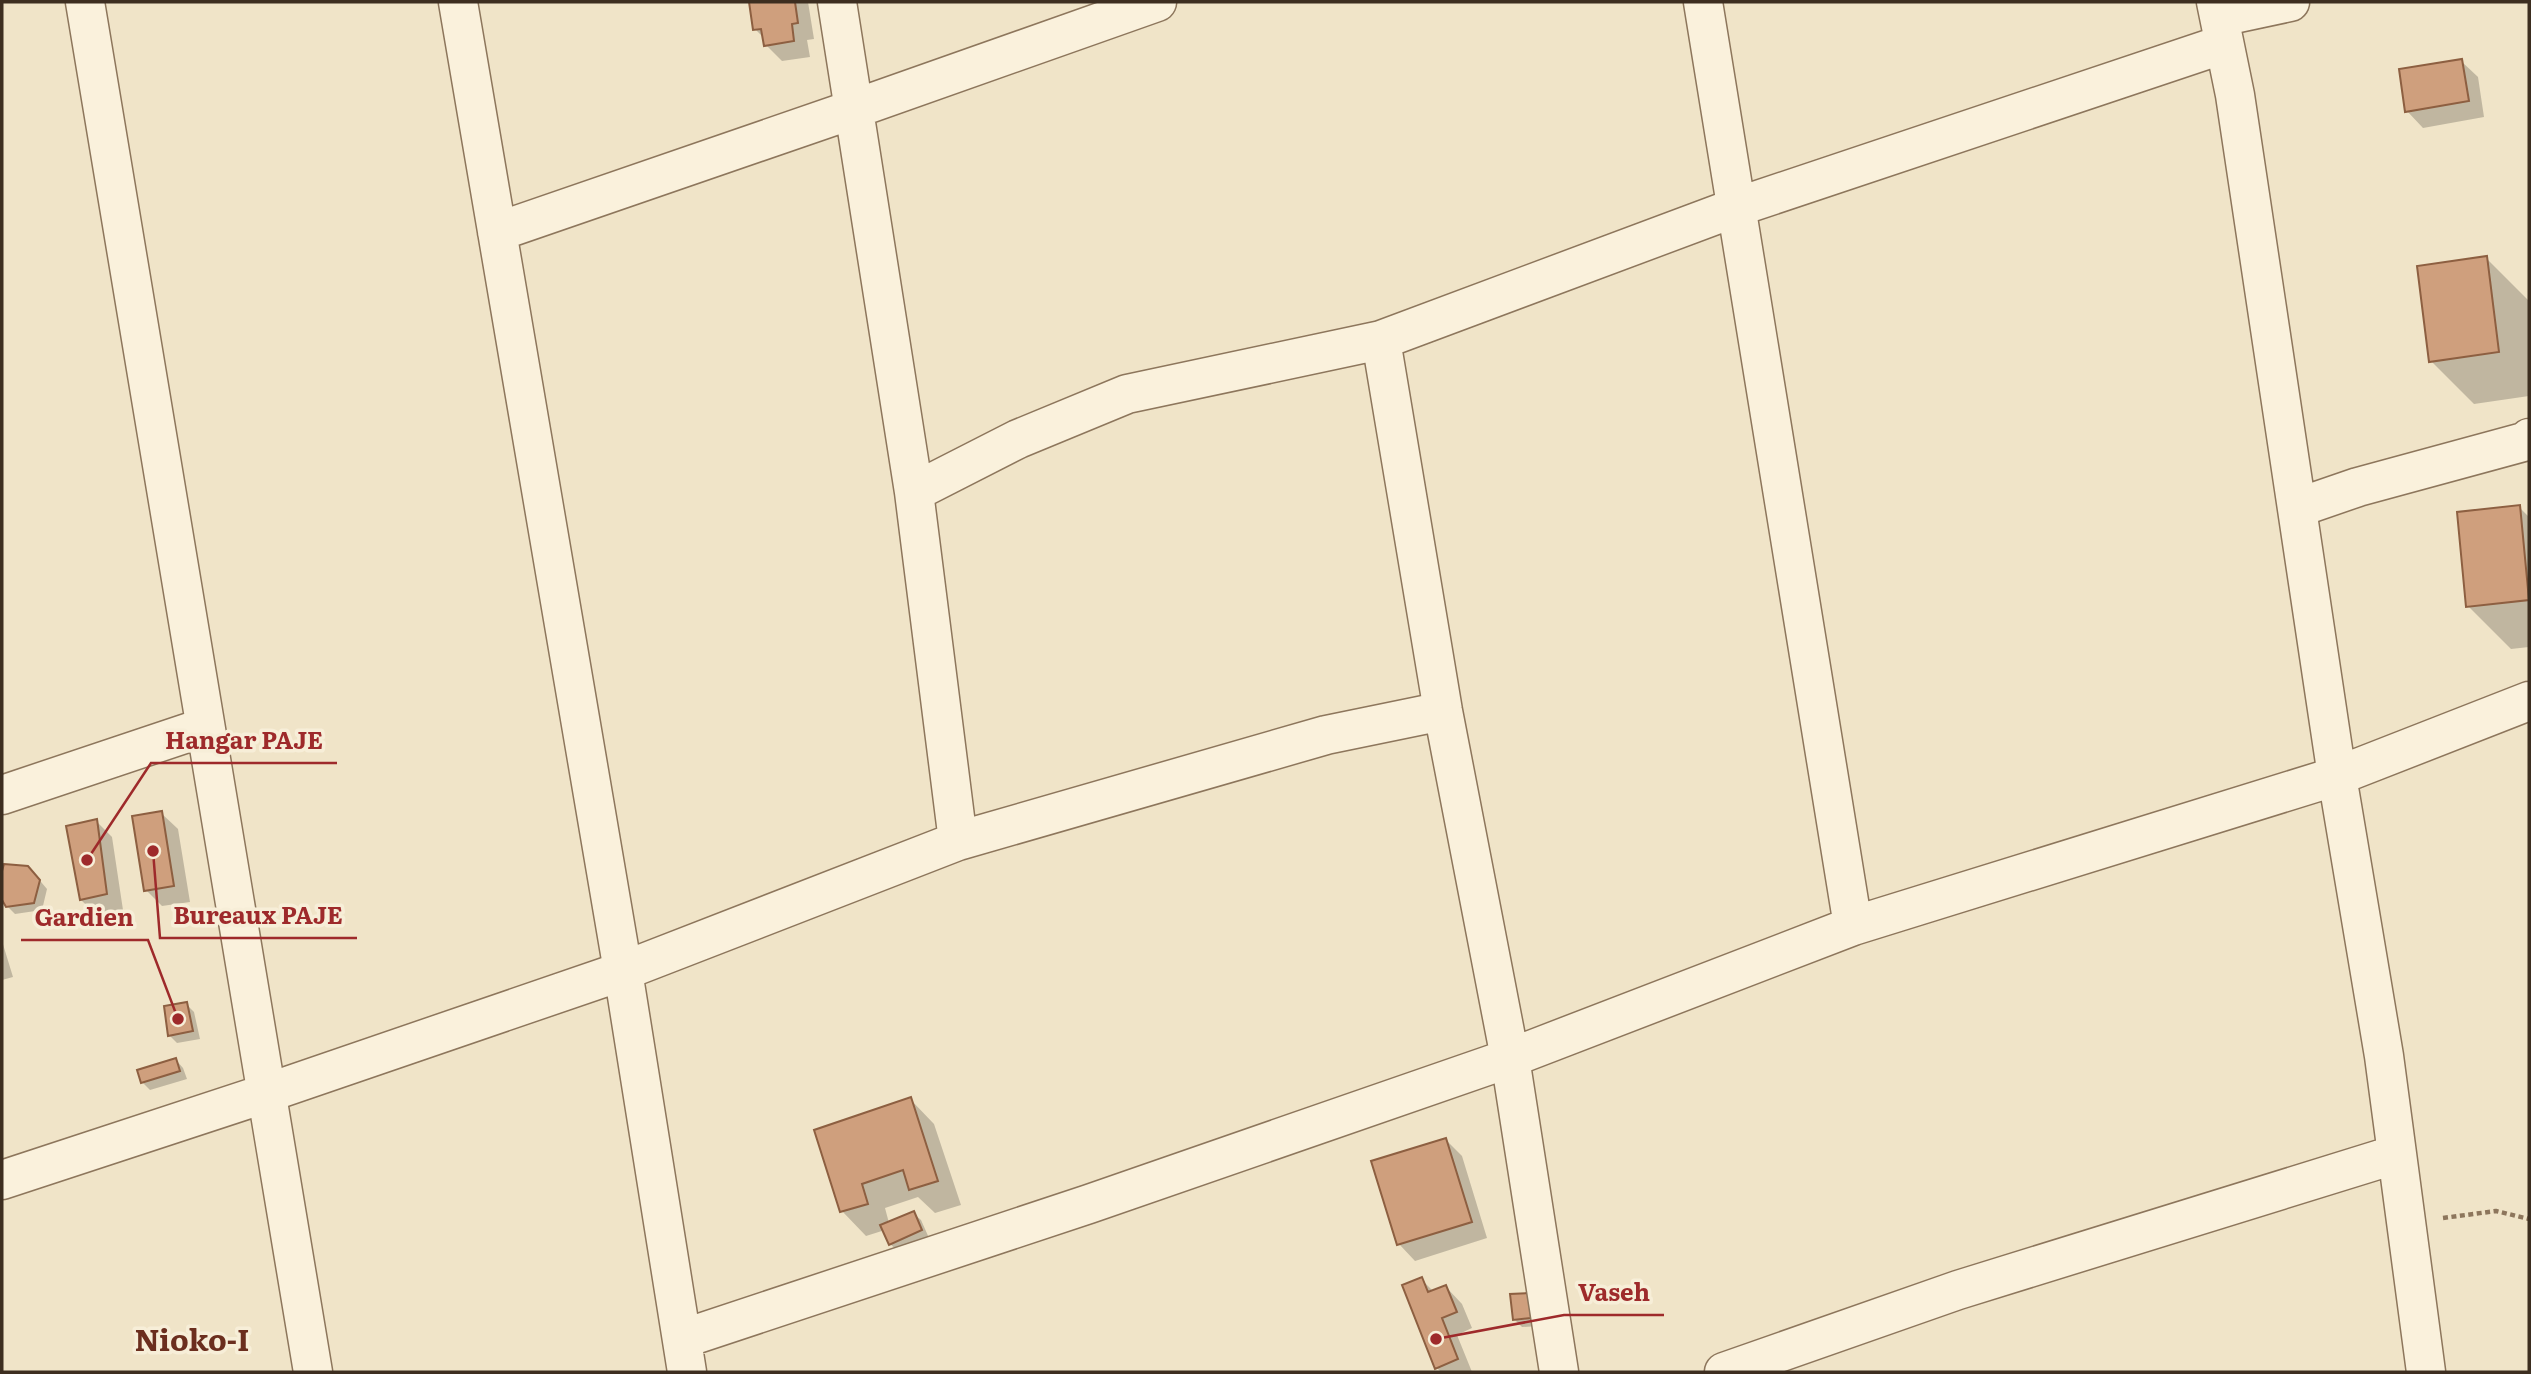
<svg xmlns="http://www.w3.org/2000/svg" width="2531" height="1374" viewBox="0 0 2531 1374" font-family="Literata,serif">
  <rect width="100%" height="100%" fill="#f0e4c8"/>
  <!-- shadow -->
  <path fill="#0003" d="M 751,2 L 808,2 L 814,39 L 807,40 L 810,57 L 782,61 L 766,45 L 765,39 L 755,29 Z
    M 2461,61 L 2478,77 L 2484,117 L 2423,128 L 2407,111 Z
    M 2486,258 L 2529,301 L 2529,396 L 2474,404 L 2431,361 Z
    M 2519,507 L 2529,517 L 2529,647 L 2511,649 L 2468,606 Z
    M 161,813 L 178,829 L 190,902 L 162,906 L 146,890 Z
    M 96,821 L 112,837 L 123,910 L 98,916 L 81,900 Z
    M 5,866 L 36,876 L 47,889 L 42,910 L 15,914 L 7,906 L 2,896 L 2,877 Z
    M 2,941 L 13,977 L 2,980 Z
    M 186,1004 L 194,1012 L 200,1039 L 177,1043 L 169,1035 Z
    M 176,1060 L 183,1068 L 187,1079 L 150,1090 L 142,1082 Z
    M 910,1099 L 934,1124 L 961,1205 L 935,1213 L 918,1197 L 885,1208 L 889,1223 L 913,1213 L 921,1220 L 929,1238 L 898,1251 L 890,1244 L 885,1230 L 866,1236 L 842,1211 Z
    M 1446,1140 L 1462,1156 L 1487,1238 L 1415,1261 L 1399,1244 L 1374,1163 Z
    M 1421,1279 L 1434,1292 L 1446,1287 L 1462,1304 L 1472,1328 L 1457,1335 L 1472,1372 L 1441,1372 L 1437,1368 L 1404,1286 Z
    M 1528,1295 L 1538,1326 L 1522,1327 L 1514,1319 Z"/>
  <!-- building -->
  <path fill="#cf9f7d" stroke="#8d5f41" stroke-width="2" d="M 749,2 L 795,2 L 798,23 L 792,24 L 794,41 L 764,46 L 761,29 L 753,30 Z
    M 2462,59 L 2469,101 L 2405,112 L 2399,69 Z
    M 2487,256 L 2499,352 L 2429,362 L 2417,266 Z
    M 2520,505 L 2529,600 L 2466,607 L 2457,512 Z
    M 162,811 L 174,886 L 144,891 L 132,816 Z
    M 97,819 L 107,894 L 80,900 L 66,826 Z
    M 4,864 L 28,866 L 40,880 L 34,903 L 6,907 L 2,900 L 2,871 Z
    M 187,1002 L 193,1031 L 168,1036 L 164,1006 Z
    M 176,1058 L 180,1071 L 141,1083 L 137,1070 Z
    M 911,1097 L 938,1181 L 909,1190 L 903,1170 L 862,1184 L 868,1204 L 840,1212 L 814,1130 Z
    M 1446,1138 L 1472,1222 L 1397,1245 L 1371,1161 Z
    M 914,1211 L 922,1230 L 889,1245 L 880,1225 Z
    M 1422,1277 L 1428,1292 L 1446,1285 L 1457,1312 L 1442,1318 L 1458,1359 L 1435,1369 L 1402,1285 Z
    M 1529,1293 L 1531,1318 L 1513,1320 L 1510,1294 Z"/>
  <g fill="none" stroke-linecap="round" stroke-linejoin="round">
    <!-- minor casing -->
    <g stroke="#8d765c" stroke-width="41">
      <path id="minor" d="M 85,2 L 313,1372
        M 458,2 L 623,971 L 687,1372
        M 837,2 L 914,492 L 958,841
        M 1703,2 L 1853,926
        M 2216,2 L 2235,95 L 2337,776 L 2384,1056 L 2426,1372
        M 2220,17 L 2290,2
        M 497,232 L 854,109 L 1157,2
        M 1381,340 L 1443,711 L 1510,1058 L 1559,1372
        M 914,492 L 1018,439 L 1127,394 L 1381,340 L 1737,207 L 2224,44
        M 2297,508 L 2358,487 L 2527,441 L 2529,438
        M 2,795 L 205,727
        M 2,1180 L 267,1093 L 623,971 L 958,841 L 1326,735 L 1443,711
        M 682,1339 L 1089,1204 L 1510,1058 L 1853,926 L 2337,776 L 2529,701
        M 1724,1372 L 1958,1290 L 2397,1154"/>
    </g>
    <!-- path -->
    <path stroke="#8d765c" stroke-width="4.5" stroke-dasharray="5 3.5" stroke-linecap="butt" d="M 2443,1218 L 2496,1211 L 2529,1219"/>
    <!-- minor -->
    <use href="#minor" stroke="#faf1dc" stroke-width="38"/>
  </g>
  <g text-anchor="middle" stroke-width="7" stroke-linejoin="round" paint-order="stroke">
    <!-- district labels -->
    <g font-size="30" font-weight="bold" fill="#6b2e1e" stroke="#f7eed8">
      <text x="192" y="1351">Nioko-I</text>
    </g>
  </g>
  <!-- callouts -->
  <path fill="none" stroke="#9e2a2b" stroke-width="2.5" d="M87 860L151 763H337M153 851L160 938H357M178 1019L148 940H21M1436 1339L1564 1315H1664"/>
  <g fill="#9e2a2b" stroke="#f7eed8" stroke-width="2.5">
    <circle cx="87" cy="860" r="7"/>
    <circle cx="153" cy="851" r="7"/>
    <circle cx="178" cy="1019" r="7"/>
    <circle cx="1436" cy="1339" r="7"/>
  </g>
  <g font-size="24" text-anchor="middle" font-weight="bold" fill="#9e2a2b" stroke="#f7eed8" stroke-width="7" stroke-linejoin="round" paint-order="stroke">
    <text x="244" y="749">Hangar PAJE</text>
    <text x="258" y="924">Bureaux PAJE</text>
    <text x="84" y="926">Gardien</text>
    <text x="1614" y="1301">Vaseh</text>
  </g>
  <!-- border -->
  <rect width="2531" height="1374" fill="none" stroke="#3d2e20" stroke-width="7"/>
</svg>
